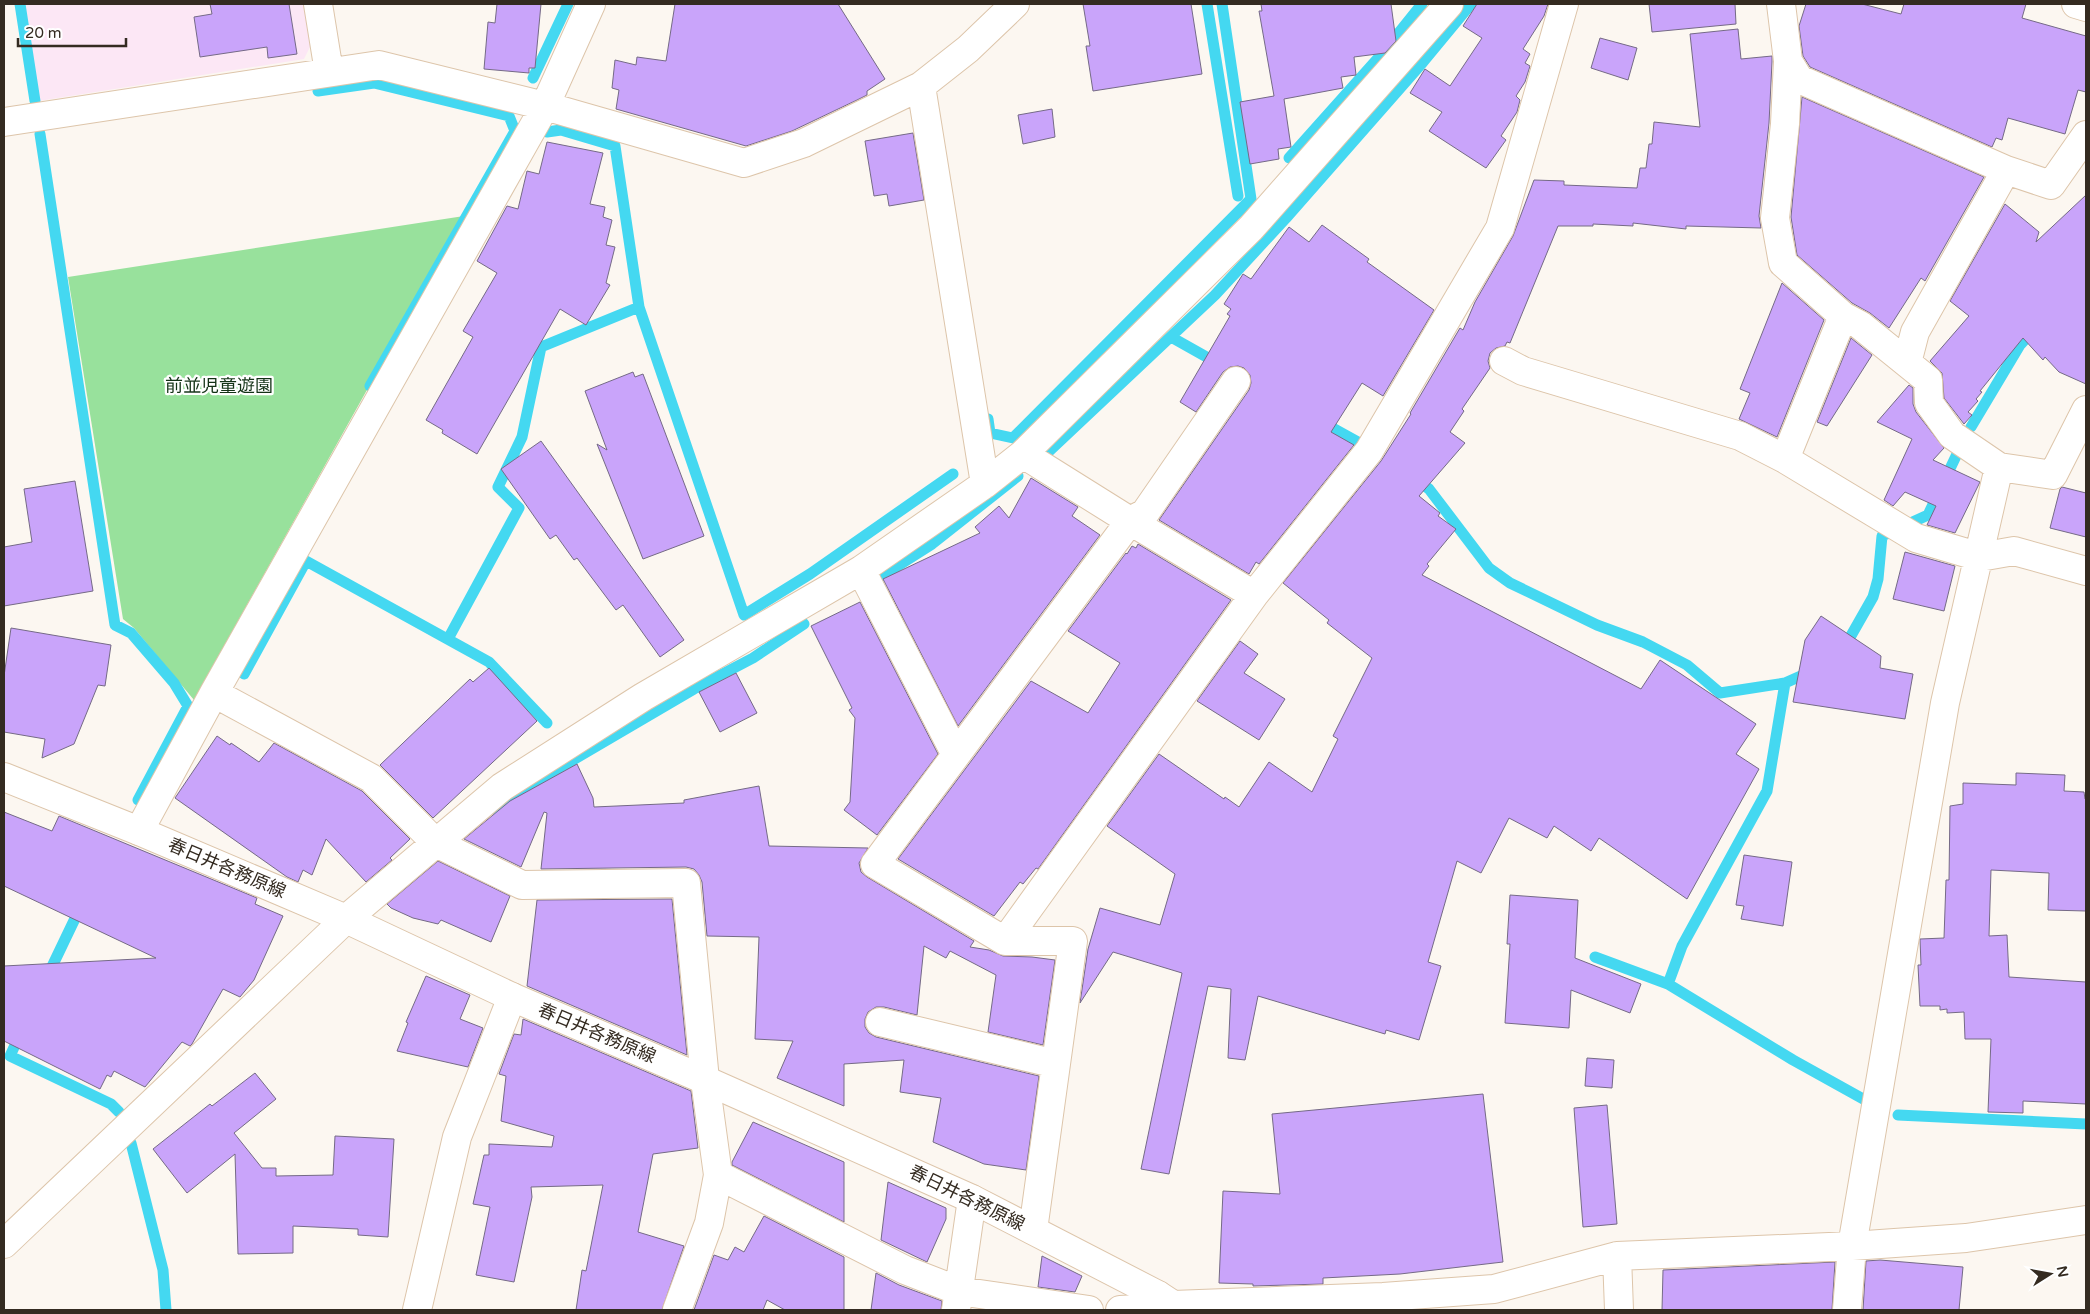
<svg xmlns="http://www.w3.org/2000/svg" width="2090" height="1314" viewBox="0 0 2090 1314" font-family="'Varela Round','Noto Sans JP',sans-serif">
  <rect width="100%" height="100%" fill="#fcf7f1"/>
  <!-- education -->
  <path fill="#fce7f5" d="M 24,4 L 305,4 L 311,45 L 304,59 L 39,101 Z"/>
  <!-- green -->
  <path fill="#98e19c" d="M 464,216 L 194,700 L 134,628 L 123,619 L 68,277 Z"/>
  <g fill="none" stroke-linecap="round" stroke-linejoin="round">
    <!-- stream -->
    <path stroke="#44d8f1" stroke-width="11" d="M 20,4 L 35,101
      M 1207,4 L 1238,196
      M 533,78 L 568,4
      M 318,91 L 374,83 L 509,116 L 515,131 L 370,386
      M 547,132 L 561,130 L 615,146 L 639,307 L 744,615 L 810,574 L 953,474
      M 40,134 L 115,625 L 131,633 L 174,683 L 188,706 L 138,800
      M 1289,158 L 1381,55 L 1422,4
      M 1171,337 L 1219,364
      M 988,419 L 990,433 L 1013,438 L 1251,199 L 1222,4
      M 1320,421 L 1358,442
      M 1971,427 L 2020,345 L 2035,329
      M 1045,455 L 1215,295 L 1286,218 L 1423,62 L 1471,4
      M 1414,478 L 1429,489 L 1489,568 L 1510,583 L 1597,625 L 1643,642 L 1687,665 L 1720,693 L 1785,683
      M 880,577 L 932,544 L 1018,476
      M 448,639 L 519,508 L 498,487 L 522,437 L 541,347 L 639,307
      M 1844,648 L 1873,597 L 1878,579 L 1882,536 L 1928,515 L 1957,454
      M 244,674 L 306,561 L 489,662 L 547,723
      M 495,809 L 520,791 L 694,689 L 753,658 L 804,624
      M 1595,957 L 1668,984 L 1793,1060 L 1865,1100
      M 47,977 L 81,906
      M 1668,984 L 1682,946 L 1767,791 L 1785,683 L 1812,671
      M 21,1032 L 10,1056 L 111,1104 L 119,1112
      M 1898,1115 L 2086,1124
      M 131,1143 L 163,1270 L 166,1310"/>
  </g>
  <!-- building -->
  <path fill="#c9a4fa" stroke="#756a86" d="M 210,4 L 289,4 L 297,54 L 268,58 L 267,47 L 200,57 L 194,17 L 212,14 Z
    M 497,4 L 541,4 L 535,68 L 529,68 L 529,73 L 484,69 L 488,22 L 495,23 Z
    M 675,4 L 838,4 L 885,79 L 867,91 L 867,95 L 857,100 L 792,131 L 746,146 L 616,109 L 619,90 L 612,88 L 615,60 L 636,65 L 637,57 L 666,61 Z
    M 1083,4 L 1191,4 L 1202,74 L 1093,91 L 1086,46 L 1090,46 Z
    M 1261,4 L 1391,4 L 1396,41 L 1385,53 L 1354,57 L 1356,75 L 1341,77 L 1343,88 L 1284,99 L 1291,147 L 1278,149 L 1279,159 L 1250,164 L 1240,102 L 1274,96 L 1259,11 L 1262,11 Z
    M 1477,4 L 1548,4 L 1544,16 L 1523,49 L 1530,54 L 1525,63 L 1530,66 L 1525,82 L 1516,96 L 1520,100 L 1517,112 L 1501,136 L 1506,140 L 1486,168 L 1429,131 L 1442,112 L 1410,93 L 1425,69 L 1450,86 L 1482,38 L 1463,26 Z
    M 1649,4 L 1735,4 L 1736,24 L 1652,32 Z
    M 1806,4 L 1862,4 L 1901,14 L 1904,4 L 2026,4 L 2022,18 L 2086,36 L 2086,92 L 2078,90 L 2065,134 L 2008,118 L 2002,140 L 1996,138 L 1992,147 L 1810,67 L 1803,56 L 1799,26 Z
    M 1738,29 L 1741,59 L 1772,56 L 1772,62 L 1769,123 L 1759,216 L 1761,228 L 1686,226 L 1686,229 L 1633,223 L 1633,226 L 1593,224 L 1593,226 L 1558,226 L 1510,343 L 1507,342 L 1505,346 L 1496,348 L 1490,353 L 1488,361 L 1490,368 L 1462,409 L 1464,411 L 1450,432 L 1465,443 L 1419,496 L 1440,513 L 1438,516 L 1456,529 L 1427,564 L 1429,566 L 1422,575 L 1641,689 L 1660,660 L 1756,724 L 1736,754 L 1759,769 L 1687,899 L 1599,838 L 1591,851 L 1554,826 L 1547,838 L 1509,818 L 1481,873 L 1457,861 L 1428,962 L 1441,966 L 1419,1040 L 1386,1030 L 1385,1034 L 1258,996 L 1245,1060 L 1228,1058 L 1231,989 L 1208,986 L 1169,1174 L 1141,1169 L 1182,973 L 1113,952 L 1080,1003 L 1088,949 L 1100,908 L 1160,925 L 1175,874 L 1107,826 L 1159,754 L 1224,799 L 1225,797 L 1239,807 L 1269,762 L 1312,792 L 1338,739 L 1333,736 L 1372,658 L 1327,623 L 1329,620 L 1283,583 L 1381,461 L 1411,414 L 1410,413 L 1460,328 L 1463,330 L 1475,302 L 1513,236 L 1534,180 L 1564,181 L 1564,185 L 1637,188 L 1640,168 L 1646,168 L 1649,144 L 1652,144 L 1654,122 L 1700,127 L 1690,34 Z
    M 1600,38 L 1637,48 L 1628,80 L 1591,68 Z
    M 1802,97 L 1984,177 L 1925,281 L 1921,278 L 1889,328 L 1870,313 L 1852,303 L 1797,255 L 1791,217 Z
    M 1052,109 L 1055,137 L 1023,144 L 1018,115 Z
    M 913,133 L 924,200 L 889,206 L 887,194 L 874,196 L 865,141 Z
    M 547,142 L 603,153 L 590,204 L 605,207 L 603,217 L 612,220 L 606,245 L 615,247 L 606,283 L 610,285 L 586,325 L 560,309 L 477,454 L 442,433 L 443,430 L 426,420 L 473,337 L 463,331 L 497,273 L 477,261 L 507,206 L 518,209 L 527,171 L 539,174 Z
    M 2086,195 L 2086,384 L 2059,372 L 2045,357 L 2043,360 L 2023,338 L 1980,391 L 1982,392 L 1976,399 L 1978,401 L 1968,412 L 1972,415 L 1964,424 L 1944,398 L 1942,373 L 1930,361 L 1969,316 L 1950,301 L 2005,204 L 2039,232 L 2036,242 Z
    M 1322,225 L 1369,259 L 1367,262 L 1434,310 L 1383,396 L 1362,383 L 1331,432 L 1354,445 L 1259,564 L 1256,562 L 1249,574 L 1159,520 L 1249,390 L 1251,383 L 1250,375 L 1244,368 L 1238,366 L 1230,367 L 1223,372 L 1196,412 L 1180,402 L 1230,316 L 1227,314 L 1231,309 L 1224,304 L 1243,274 L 1251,279 L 1289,227 L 1309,242 Z
    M 1782,283 L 1824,320 L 1777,437 L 1739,419 L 1750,393 L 1740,389 Z
    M 1851,338 L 1872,355 L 1827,426 L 1817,422 Z
    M 633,372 L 635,377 L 643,374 L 704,536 L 643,559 L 597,444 L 607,450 L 585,391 Z
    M 1909,385 L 1913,388 L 1913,404 L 1916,412 L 1944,448 L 1933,460 L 1980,482 L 1955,533 L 1927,525 L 1936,506 L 1905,492 L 1893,506 L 1884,500 L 1912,439 L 1877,422 Z
    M 541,441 L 684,640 L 660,657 L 623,605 L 616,610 L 577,558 L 574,560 L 556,535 L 550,539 L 501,469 Z
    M 1031,478 L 1078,507 L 1072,516 L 1100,535 L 958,726 L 883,579 L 980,533 L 975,527 L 999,506 L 1009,518 Z
    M 75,481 L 93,591 L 4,606 L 4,547 L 32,542 L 24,489 Z
    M 2062,487 L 2086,493 L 2086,537 L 2050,528 L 2060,489 Z
    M 1138,544 L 1231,600 L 1038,869 L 1036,868 L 1023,884 L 1020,882 L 994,916 L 898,859 L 1031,681 L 1088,713 L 1120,663 L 1068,631 L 1126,553 L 1127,554 L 1132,546 L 1136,548 Z
    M 1905,552 L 1955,566 L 1944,611 L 1893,599 Z
    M 860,602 L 938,754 L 877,835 L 844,810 L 850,802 L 855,718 L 849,710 L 852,708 L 811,626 Z
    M 1821,616 L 1881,656 L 1880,668 L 1913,674 L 1905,719 L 1793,702 L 1805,640 Z
    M 11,628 L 111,645 L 105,686 L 98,685 L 74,744 L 42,758 L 45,739 L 4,732 L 4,676 Z
    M 1240,641 L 1258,654 L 1244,673 L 1285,699 L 1259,740 L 1197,701 Z
    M 489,668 L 537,721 L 433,818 L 380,765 L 470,679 L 473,682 Z
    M 736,673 L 757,713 L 720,732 L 699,692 Z
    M 217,736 L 230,745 L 231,743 L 259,762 L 274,743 L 362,791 L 410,839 L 390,858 L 392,860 L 366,882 L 326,839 L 312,875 L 303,870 L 298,882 L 287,877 L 175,798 Z
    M 577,764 L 593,798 L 594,807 L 684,803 L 684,800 L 759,786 L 769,846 L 868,848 L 859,863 L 861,872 L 867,877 L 974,941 L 970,947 L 989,950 L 1003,956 L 1032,957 L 1055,960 L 1043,1045 L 988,1032 L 996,975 L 950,951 L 946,958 L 924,946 L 917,1015 L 884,1007 L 876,1007 L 868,1012 L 865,1019 L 865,1027 L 869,1033 L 876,1037 L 1039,1076 L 1026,1170 L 984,1164 L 933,1142 L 941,1098 L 900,1092 L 904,1060 L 844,1064 L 844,1106 L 777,1078 L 793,1041 L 755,1039 L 759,937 L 707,936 L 702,882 L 699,875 L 694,869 L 686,867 L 541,869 L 547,813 L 544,812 L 521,867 L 464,839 L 510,801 Z
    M 2016,773 L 2065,775 L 2064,791 L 2084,792 L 2085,799 L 2086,799 L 2086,911 L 2048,910 L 2049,873 L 1991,870 L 1989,936 L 2007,935 L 2009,977 L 2086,982 L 2086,1104 L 2023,1101 L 2023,1113 L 1988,1112 L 1991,1039 L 1965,1039 L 1964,1012 L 1947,1013 L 1947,1009 L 1940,1010 L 1940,1006 L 1920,1006 L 1918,965 L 1921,965 L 1920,939 L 1944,938 L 1946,880 L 1949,880 L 1950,806 L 1963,804 L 1963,783 L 2016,785 Z
    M 4,812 L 52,831 L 59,816 L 257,898 L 255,904 L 283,916 L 254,980 L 240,997 L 223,989 L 192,1044 L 190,1046 L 182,1042 L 145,1087 L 114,1071 L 111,1077 L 107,1075 L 100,1089 L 4,1041 L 4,966 L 156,958 L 4,886 Z
    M 1744,855 L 1792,862 L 1783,926 L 1741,919 L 1744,906 L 1736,905 Z
    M 438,861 L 510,896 L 491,942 L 441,920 L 438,924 L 413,918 L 391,908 L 387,904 Z
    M 1510,895 L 1578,900 L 1575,958 L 1641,984 L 1630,1013 L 1571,990 L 1569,1028 L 1505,1023 L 1510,944 L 1507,944 Z
    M 672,899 L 687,1055 L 527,986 L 537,900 Z
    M 426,976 L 470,995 L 460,1019 L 483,1028 L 468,1067 L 397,1051 L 408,1023 L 406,1022 Z
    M 523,1019 L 691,1091 L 698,1148 L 653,1154 L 638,1232 L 684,1246 L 662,1310 L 576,1310 L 582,1270 L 586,1271 L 603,1185 L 531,1187 L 532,1197 L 514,1282 L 476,1275 L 490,1207 L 473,1204 L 484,1155 L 489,1155 L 489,1144 L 552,1147 L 554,1136 L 501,1121 L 506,1076 L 499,1074 L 514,1034 L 521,1035 Z
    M 1587,1058 L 1614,1060 L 1612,1088 L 1585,1086 Z
    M 255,1073 L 276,1099 L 234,1133 L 262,1168 L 276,1168 L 276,1176 L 333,1175 L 335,1136 L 394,1139 L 388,1237 L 358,1235 L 358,1229 L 293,1226 L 293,1253 L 238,1254 L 235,1154 L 187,1193 L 153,1149 L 210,1104 L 212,1106 Z
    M 1483,1094 L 1503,1262 L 1400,1274 L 1323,1278 L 1323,1284 L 1253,1286 L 1253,1284 L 1219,1283 L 1223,1191 L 1280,1194 L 1272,1114 Z
    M 1607,1105 L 1617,1224 L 1583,1227 L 1574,1108 Z
    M 753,1122 L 844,1162 L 844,1222 L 732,1165 L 732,1162 Z
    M 888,1182 L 946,1208 L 946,1219 L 927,1262 L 881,1240 Z
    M 764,1216 L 844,1257 L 844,1310 L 785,1310 L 767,1300 L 763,1310 L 694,1310 L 714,1255 L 728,1260 L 735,1247 L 744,1252 Z
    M 1042,1256 L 1082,1276 L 1075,1292 L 1038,1287 Z
    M 1880,1260 L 1963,1267 L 1959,1310 L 1863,1310 L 1866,1261 Z
    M 1835,1262 L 1832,1310 L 1662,1310 L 1663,1270 Z
    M 876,1273 L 899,1285 L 942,1301 L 941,1310 L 871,1310 Z"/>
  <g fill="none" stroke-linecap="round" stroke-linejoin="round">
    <!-- minor casing -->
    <g stroke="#ddc5aa" stroke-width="30">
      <path id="minor" d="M 318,4 L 329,72
        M 1781,4 L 1788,61 L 1799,79 L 2006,170 L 2051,185 L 2086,135
        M 2076,4 L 2086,7
        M 1788,61 L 1785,124 L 1775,218 L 1783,263 L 1843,316 L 1860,325 L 1907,363
        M 921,86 L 985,484
        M 4,122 L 379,65 L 545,106 L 744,163 L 804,143 L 921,86 L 968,49 L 1015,4
        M 1504,361 L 1523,371 L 1740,436 L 1785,459 L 1916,538 L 1980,557 L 2014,551 L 2086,571
        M 1023,454 L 1130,521 L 1254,595
        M 1785,459 L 1843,316
        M 1999,467 L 2053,475 L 2086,410
        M 861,570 L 956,755
        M 214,693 L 371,778 L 436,843 L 522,885 L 686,883 L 705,1080 L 718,1175 L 709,1223 L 677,1310
        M 139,831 L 214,693 L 545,106 L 591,4
        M 346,919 L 502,787 L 643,697 L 861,570 L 985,484 L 1023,454 L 1251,228 L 1449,4
        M 1005,941 L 1254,595 L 1369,451 L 1500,228 L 1564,4
        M 880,1022 L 1056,1064
        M 718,1175 L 905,1270 L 959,1291 L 1089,1310
        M 1033,1230 L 1073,941 L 1005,941 L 875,864 L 1130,521 L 1145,513 L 1236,381
        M 1617,1256 L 1619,1310
        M 1173,1305 L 1383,1297 L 1494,1289 L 1617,1256 L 1852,1246 L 1966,1238 L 2086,1220
        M 417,1310 L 457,1137 L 512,997
        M 956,1310 L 972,1199
        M 1120,1310 L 1139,1309 L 1158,1295
        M 1847,1310 L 1852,1246 L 1945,703 L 1999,467 L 1952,435 L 1929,403 L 1928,380 L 1907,363 L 1915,332 L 2006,170"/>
    </g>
    <!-- tertiary casing -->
    <g stroke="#ddc5aa" stroke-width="30">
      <path id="tertiary" d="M 4,1244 L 346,919"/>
    </g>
    <!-- primary casing -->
    <g stroke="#ddc5aa" stroke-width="30">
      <path id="primary" d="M 4,777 L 139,831 L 346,919 L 512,997 L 705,1080 L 972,1199 L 1158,1295 L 1181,1310"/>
    </g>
    <!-- minor -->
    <use href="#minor" stroke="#fff" stroke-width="28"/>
    <!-- tertiary -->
    <use href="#tertiary" stroke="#fff" stroke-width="28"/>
    <!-- primary -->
    <use href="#primary" stroke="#fff" stroke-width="28"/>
  </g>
  <g text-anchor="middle" stroke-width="4.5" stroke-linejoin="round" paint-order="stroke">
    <!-- park labels -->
    <g font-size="18" fill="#133216" stroke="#fff">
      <text x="219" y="392">前並児童遊園</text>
    </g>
    <!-- street labels -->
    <g font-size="18" fill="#342b21" stroke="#fff">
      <text transform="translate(227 868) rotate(23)" y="6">春日井各務原線</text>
      <text transform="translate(597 1033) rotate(23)" y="6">春日井各務原線</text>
      <text transform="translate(967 1198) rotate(26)" y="6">春日井各務原線</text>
    </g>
  </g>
  <!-- border -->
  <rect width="2090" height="1314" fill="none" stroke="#342b21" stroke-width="10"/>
  <!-- north arrow -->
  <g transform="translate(2050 1274) rotate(79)" stroke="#ffffff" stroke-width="4" paint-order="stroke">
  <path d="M0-4L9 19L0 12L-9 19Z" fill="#342b21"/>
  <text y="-8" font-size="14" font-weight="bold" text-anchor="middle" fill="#342b21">N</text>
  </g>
  <!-- scale -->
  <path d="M18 38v8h108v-8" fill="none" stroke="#342b21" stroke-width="2.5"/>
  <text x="25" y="38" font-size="15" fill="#342b21" stroke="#ffffff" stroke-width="4" paint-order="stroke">20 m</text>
</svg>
